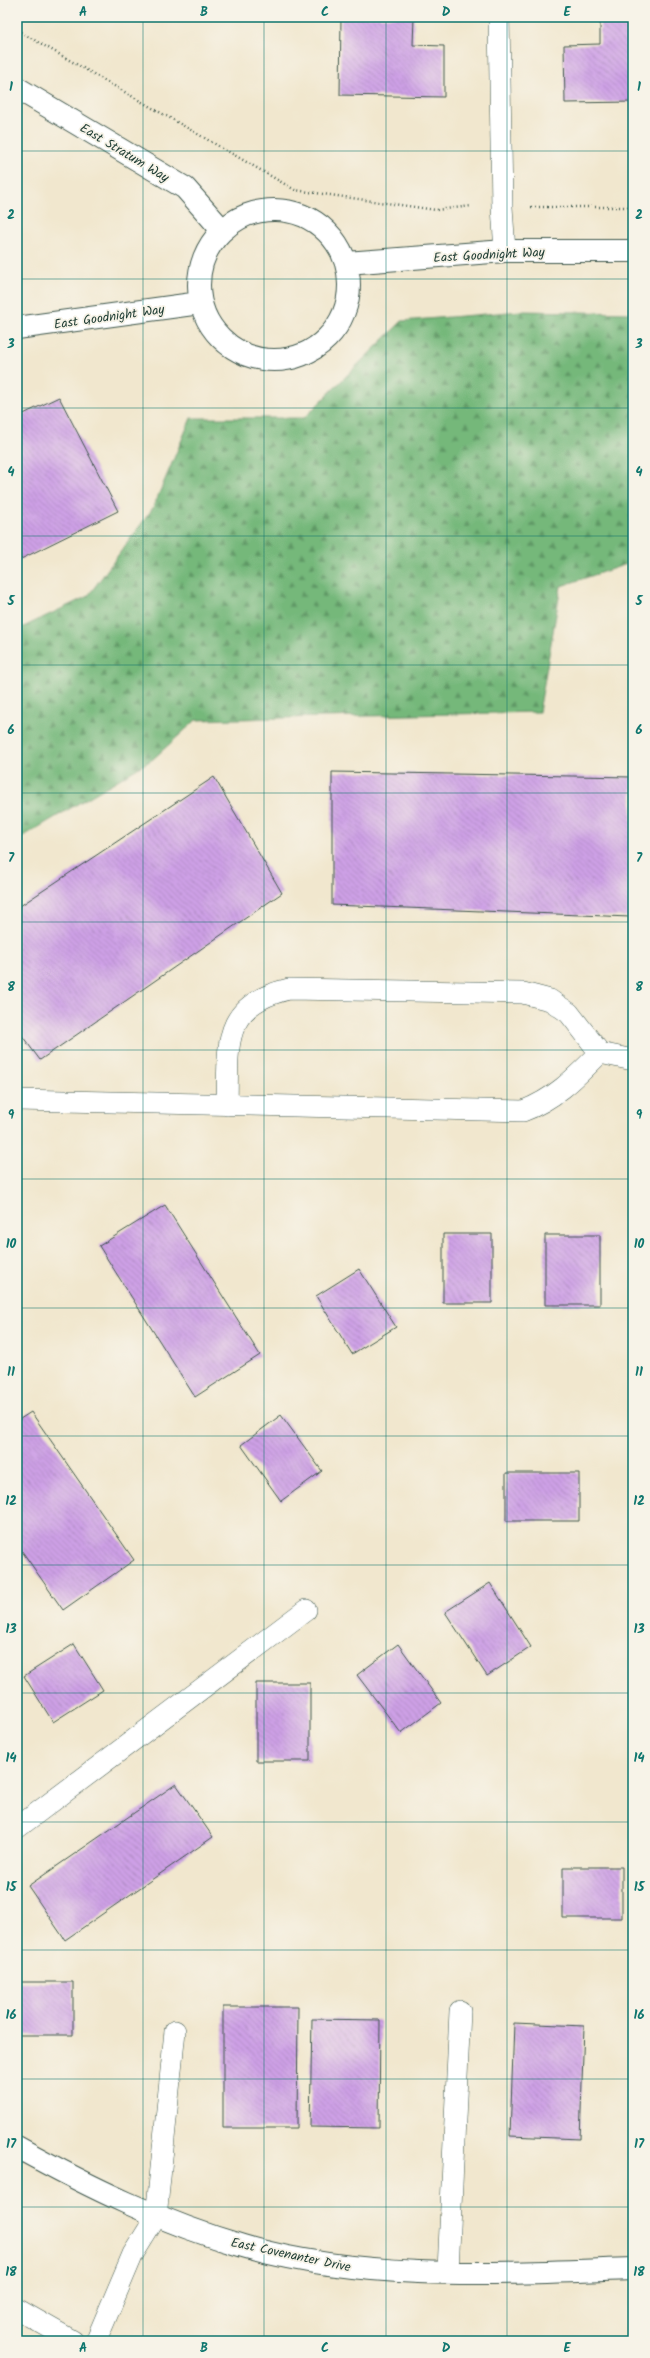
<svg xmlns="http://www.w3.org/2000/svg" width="650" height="2358" viewBox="0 0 650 2358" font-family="Kalam,sans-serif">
  <defs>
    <pattern id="forest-firs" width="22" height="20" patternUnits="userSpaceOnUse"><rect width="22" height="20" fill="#75b87a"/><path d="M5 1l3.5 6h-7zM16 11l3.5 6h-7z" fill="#5f9765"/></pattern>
    <pattern id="building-back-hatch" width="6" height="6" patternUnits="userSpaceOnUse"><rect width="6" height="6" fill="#cea0e6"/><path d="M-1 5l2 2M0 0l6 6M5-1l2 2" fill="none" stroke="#a784bb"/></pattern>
  </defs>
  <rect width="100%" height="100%" fill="#f7f3e8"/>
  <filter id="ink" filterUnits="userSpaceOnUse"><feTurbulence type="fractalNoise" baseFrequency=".025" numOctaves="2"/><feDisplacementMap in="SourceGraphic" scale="8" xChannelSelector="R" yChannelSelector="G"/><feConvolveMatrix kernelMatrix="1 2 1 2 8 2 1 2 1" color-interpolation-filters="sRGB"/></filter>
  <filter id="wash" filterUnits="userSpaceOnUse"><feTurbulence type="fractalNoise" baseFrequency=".012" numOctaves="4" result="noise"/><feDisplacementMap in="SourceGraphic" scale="16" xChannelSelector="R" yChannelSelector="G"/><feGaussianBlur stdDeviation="0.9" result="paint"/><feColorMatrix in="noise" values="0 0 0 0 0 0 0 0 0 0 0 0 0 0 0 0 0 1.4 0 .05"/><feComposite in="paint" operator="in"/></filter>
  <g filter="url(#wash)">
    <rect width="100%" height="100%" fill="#f1e7ce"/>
    <!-- forest -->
    <path fill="url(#forest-firs)" stroke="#4a7a57" d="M 521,311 L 633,313 L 633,562 L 561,586 L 539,712 L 196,720 L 153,759 L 17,840 L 17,630 L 88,596 L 153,508 L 191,418 L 304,418 L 402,321 Z"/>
    <g id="blocks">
      <!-- building -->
      <path fill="url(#building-back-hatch)" d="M 341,17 L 414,17 L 413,45 L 444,46 L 444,97 L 340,95 Z
        M 600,17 L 633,17 L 633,102 L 565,103 L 564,45 L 600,44 Z
        M 59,397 L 118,511 L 17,561 L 17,417 Z
        M 332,772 L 632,777 L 630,917 L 332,905 Z
        M 214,777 L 282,893 L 40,1060 L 17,1029 L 17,908 Z
        M 165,1205 L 260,1355 L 195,1397 L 99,1246 Z
        M 443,1234 L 492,1234 L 492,1303 L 443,1303 Z
        M 545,1235 L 600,1235 L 600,1305 L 545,1305 Z
        M 359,1269 L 396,1327 L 352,1354 L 316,1296 Z
        M 31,1412 L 134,1560 L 63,1610 L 17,1544 L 17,1421 Z
        M 281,1415 L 322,1471 L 281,1501 L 241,1445 Z
        M 506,1473 L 579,1473 L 579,1521 L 506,1521 Z
        M 490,1583 L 531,1647 L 487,1676 L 445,1612 Z
        M 74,1644 L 103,1690 L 53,1722 L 24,1676 Z
        M 398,1644 L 441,1703 L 401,1733 L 357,1675 Z
        M 256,1683 L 310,1683 L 310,1761 L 256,1761 Z
        M 176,1784 L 213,1837 L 65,1940 L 28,1886 Z
        M 563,1867 L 622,1867 L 622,1918 L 563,1918 Z
        M 17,1982 L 73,1982 L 73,2035 L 17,2035 Z
        M 223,2007 L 298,2007 L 297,2128 L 223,2128 Z
        M 312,2019 L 380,2020 L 379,2128 L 310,2127 Z
        M 514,2023 L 584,2026 L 580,2139 L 510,2136 Z"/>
    </g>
  </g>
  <g filter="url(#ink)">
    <use href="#blocks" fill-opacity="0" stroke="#3e564b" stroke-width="1"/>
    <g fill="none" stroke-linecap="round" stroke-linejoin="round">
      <!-- lane casing -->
      <g stroke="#3e564b" stroke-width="22">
        <path id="lane" d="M 499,17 L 502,207 L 505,251
          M 600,1053 L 633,1060
          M 17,1100 L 523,1111 C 555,1099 576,1077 600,1053 L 569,1013 L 550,1000 L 523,993 L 289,989 C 219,1005 229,1047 227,1105
          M 17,1828 L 306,1610
          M 448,2271 L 460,2011
          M 17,2309 L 73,2341
          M 96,2341 L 133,2254 L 156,2217 L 175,2031"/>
      </g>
      <!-- street casing -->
      <g stroke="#3e564b" stroke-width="24">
        <path id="street" d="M 17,88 L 185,188 L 222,230
          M199 285a75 75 0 1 1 150 0a75 75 0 1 1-150 0Z
          M 346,263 L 505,251 L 633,251
          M 17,328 L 200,303"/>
      </g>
      <!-- secondary casing -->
      <g stroke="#3e564b" stroke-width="24">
        <path id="secondary" d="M 17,2147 C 89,2187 163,2223 243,2246 C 365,2282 507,2273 633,2269"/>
      </g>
      <!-- path -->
      <path stroke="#3e564b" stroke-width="2.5" stroke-dasharray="1 3" stroke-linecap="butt" d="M 17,30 L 295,190 L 436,210 L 472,206
        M 531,207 L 633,207"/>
      <!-- lane -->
      <use href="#lane" stroke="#fff" stroke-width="21"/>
      <!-- street -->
      <use href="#street" stroke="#fff" stroke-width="22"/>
      <!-- secondary -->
      <use href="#secondary" stroke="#fff" stroke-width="22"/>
    </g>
  </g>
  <!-- grid -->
  <path fill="none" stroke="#0f766e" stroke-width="1" stroke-opacity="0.55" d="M 143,17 L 143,2341M 264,17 L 264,2341M 386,17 L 386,2341M 507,17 L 507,2341M 17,151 L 633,151M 17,279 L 633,279M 17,408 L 633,408M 17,536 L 633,536M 17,665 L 633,665M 17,793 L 633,793M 17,922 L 633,922M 17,1050 L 633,1050M 17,1179 L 633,1179M 17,1308 L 633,1308M 17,1436 L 633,1436M 17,1565 L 633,1565M 17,1693 L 633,1693M 17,1822 L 633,1822M 17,1950 L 633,1950M 17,2079 L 633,2079M 17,2207 L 633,2207"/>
  <g text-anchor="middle" stroke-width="3.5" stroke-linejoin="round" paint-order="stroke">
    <!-- street labels -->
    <g font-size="13" fill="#1f3d34" stroke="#f7f3e8">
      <text transform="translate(125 152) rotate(31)" y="5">East Stratum Way</text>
      <text transform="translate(489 254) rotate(-3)" y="5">East Goodnight Way</text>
      <text transform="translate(109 316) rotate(-8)" y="5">East Goodnight Way</text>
      <text transform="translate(291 2254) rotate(12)" y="5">East Covenanter Drive</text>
    </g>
  </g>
  <!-- margin -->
  <rect width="650" height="2358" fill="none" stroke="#f7f3e8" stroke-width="44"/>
  <rect x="22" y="22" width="606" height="2314" fill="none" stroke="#0f766e" stroke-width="1.5"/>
  <g font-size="13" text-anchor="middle" font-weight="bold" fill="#0f766e">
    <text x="83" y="16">A</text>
    <text x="204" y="16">B</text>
    <text x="325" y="16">C</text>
    <text x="446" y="16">D</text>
    <text x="567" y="16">E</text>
    <text x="11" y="91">1</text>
    <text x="639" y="91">1</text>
    <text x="11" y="219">2</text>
    <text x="639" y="219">2</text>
    <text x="11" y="348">3</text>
    <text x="639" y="348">3</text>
    <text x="11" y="476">4</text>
    <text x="639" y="476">4</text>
    <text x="11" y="605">5</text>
    <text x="639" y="605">5</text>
    <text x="11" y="734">6</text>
    <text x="639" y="734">6</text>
    <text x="11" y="862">7</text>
    <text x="639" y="862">7</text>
    <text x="11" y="991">8</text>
    <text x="639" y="991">8</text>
    <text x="11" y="1119">9</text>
    <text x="639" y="1119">9</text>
    <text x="11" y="1248">10</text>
    <text x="639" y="1248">10</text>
    <text x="11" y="1376">11</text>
    <text x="639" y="1376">11</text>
    <text x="11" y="1505">12</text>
    <text x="639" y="1505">12</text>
    <text x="11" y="1633">13</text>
    <text x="639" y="1633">13</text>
    <text x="11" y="1762">14</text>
    <text x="639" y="1762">14</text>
    <text x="11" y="1891">15</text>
    <text x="639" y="1891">15</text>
    <text x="11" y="2019">16</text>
    <text x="639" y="2019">16</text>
    <text x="11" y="2148">17</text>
    <text x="639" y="2148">17</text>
    <text x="11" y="2276">18</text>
    <text x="639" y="2276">18</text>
    <text x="83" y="2352">A</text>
    <text x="204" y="2352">B</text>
    <text x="325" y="2352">C</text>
    <text x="446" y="2352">D</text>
    <text x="567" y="2352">E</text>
  </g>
</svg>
